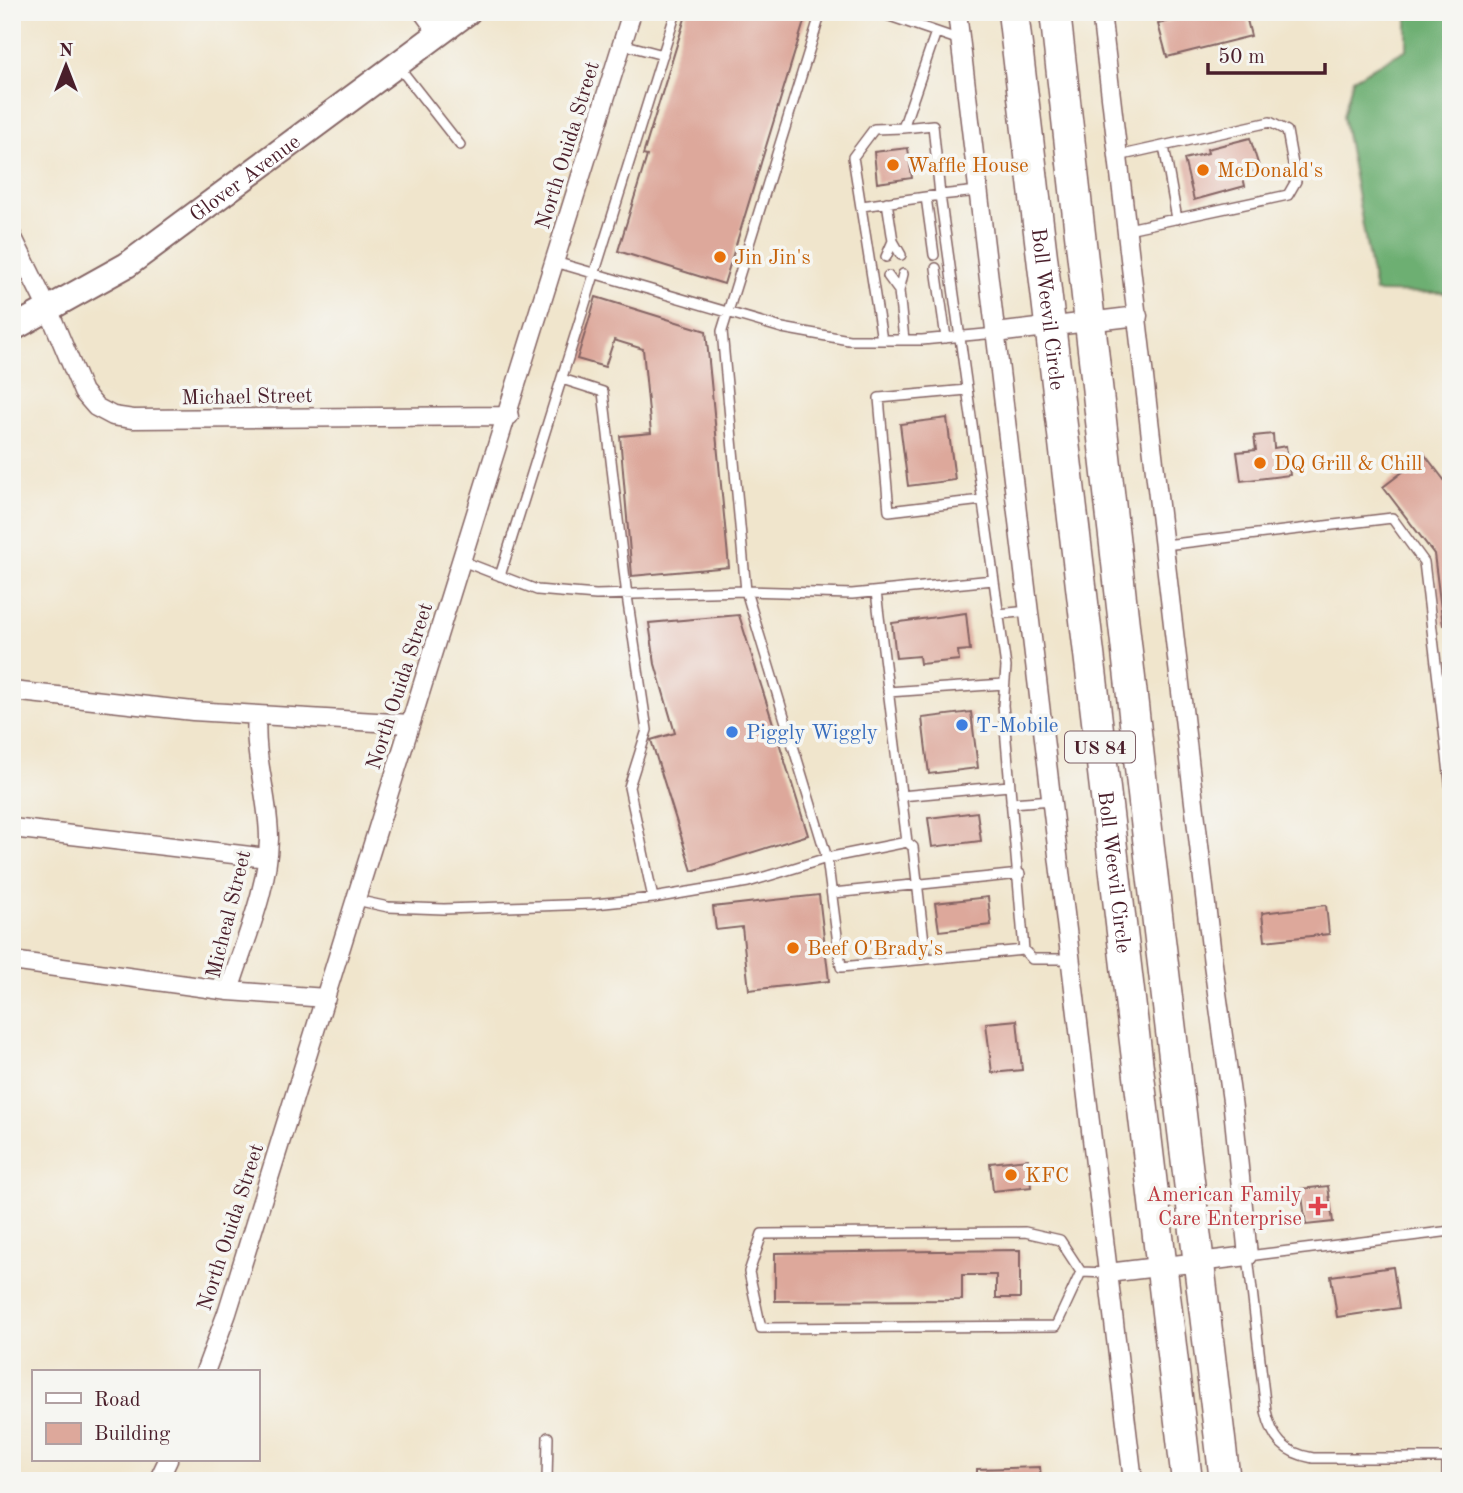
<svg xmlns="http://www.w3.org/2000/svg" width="1463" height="1493" viewBox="0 0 1463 1493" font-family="'Old Standard TT',serif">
  <rect width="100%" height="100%" fill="#f6f6f2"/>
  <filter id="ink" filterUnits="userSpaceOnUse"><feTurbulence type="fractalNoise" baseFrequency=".0143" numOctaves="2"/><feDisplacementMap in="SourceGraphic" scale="14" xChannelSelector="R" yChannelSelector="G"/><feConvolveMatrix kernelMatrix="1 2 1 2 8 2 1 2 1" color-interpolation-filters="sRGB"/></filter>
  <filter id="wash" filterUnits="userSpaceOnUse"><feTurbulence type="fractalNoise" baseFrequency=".00686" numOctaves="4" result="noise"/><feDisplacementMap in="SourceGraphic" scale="28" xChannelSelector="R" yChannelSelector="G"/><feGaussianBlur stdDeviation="1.57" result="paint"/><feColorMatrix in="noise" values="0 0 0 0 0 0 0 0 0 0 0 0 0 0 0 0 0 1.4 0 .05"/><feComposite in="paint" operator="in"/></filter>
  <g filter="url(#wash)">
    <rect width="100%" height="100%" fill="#f0e5cc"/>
    <!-- forest -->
    <path fill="#6daf72" stroke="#5c674e" stroke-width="2" d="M 1407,12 L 1451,12 L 1451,293 L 1375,292 L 1343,116 L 1353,79 L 1407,49 Z"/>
    <g id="blocks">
      <!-- building -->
      <path fill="#dda89b" d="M 687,12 L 807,12 L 724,284 L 618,251 L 647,156 L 643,155 Z
        M 1204,12 L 1245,12 L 1251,36 L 1167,57 L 1158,24 Z
        M 1250,138 L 1260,170 L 1242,173 L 1245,186 L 1194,200 L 1184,159 L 1208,153 L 1207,149 Z
        M 908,148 L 912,178 L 877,183 L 874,152 Z
        M 596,297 L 706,331 L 729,567 L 632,576 L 620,436 L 651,433 L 643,349 L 614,340 L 605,367 L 577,359 Z
        M 947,418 L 955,480 L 908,486 L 900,424 Z
        M 1273,434 L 1274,448 L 1286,446 L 1290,475 L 1241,481 L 1237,452 L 1256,450 L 1254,436 Z
        M 1425,455 L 1451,489 L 1451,625 L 1443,625 L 1434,554 L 1383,487 Z
        M 966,613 L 970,650 L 958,651 L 959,660 L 920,664 L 919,656 L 896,658 L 892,623 Z
        M 739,615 L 808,835 L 692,871 L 651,740 L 675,733 L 655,664 L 649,623 Z
        M 971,712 L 978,768 L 929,774 L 922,718 Z
        M 977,812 L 981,841 L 932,847 L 928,818 Z
        M 819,895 L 829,981 L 749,990 L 742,927 L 716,930 L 713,907 Z
        M 988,897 L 991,925 L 939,931 L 935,903 Z
        M 1326,905 L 1329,934 L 1265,941 L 1262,913 Z
        M 1017,1020 L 1022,1070 L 992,1073 L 986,1023 Z
        M 1028,1159 L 1031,1187 L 993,1191 L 990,1163 Z
        M 1328,1186 L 1333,1222 L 1306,1225 L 1301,1189 Z
        M 1020,1250 L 1020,1298 L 996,1298 L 996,1275 L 962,1275 L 962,1300 L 775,1301 L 775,1253 Z
        M 1393,1267 L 1399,1308 L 1337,1317 L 1331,1276 Z
        M 1040,1467 L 1041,1481 L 977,1481 L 977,1469 Z"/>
    </g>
  </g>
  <g filter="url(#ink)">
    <use href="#blocks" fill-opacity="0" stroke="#846463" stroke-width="2"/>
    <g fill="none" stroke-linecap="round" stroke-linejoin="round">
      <!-- service casing -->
      <g stroke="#846463" stroke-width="12">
        <path id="service" d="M 821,12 L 722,331 L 746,591 L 827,858 L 841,967 L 1024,950
          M 878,12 L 960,40
          M 622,44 L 663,55
          M 398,66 L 460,145
          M 1164,146 L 1177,219
          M 1118,156 L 1270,122 L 1287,131 L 1296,181 L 1288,195 L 1128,229
          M 978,191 L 940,195 L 1006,667 L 1003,705 L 1024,950 L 1032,959 L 1071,959
          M 926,197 L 934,255
          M 862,206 L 940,195 L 933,125 L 903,128
          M 893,241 L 901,255
          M 886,257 L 893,241 L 887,202
          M 555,262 L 782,328 L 849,340 L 922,340 L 996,333
          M 936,268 L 946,338
          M 888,276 L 899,291 L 904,340
          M 899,291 L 903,274
          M 882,340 L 853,157 L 874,129 L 903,128 L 936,32
          M 562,379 L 603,392 L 627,596 L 647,730 L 629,787 L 653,898
          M 967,390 L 879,398 L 889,511 L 982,500
          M 1165,545 L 1392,518 L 1424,562 L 1451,790
          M 462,561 L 537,590 L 596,595 L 746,591 L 852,594 L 993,580
          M 500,576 L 676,12
          M 876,592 L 907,842
          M 998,614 L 1030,611
          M 888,692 L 1004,684
          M 901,796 L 1009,786
          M 1011,803 L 1053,800
          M 833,893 L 1020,874
          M 356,900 L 388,907 L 444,909 L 595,904 L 653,898 L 748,882 L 827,858 L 907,842 L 913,847 L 926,959
          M 1451,1231 L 1248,1256 L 1266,1411 C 1272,1439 1284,1453 1313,1458 L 1451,1458
          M 1081,1272 L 1056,1326 L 761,1328 L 749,1272 L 762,1234 L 1025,1232 L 1060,1240 L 1081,1272 L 1108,1273
          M 1447,1458 L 1447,1481
          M 547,1481 L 548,1437"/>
      </g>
      <!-- minor casing -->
      <g stroke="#846463" stroke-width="21">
        <path id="minor" d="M 423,12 L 439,34
          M 957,12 L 1133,1481
          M 1101,12 L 1213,964 L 1233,1108 L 1248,1256 L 1108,1273
          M 12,236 L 49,311 L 83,392 L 96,407 L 113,416 L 133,419 L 509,416
          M 996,333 L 1138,316
          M 12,691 L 193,711 L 410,724
          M 12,828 L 267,858
          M 12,961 L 229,991 L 326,998
          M 229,991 C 244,942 268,890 269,839 C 269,796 253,758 257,715
          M 205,1372 L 227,1313 L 632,12
          M 158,1481 L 168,1460"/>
      </g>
      <!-- secondary casing -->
      <g stroke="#846463" stroke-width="28">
        <g id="secondary">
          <path id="s1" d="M 12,329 L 127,265 L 468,12"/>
        </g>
      </g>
      <!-- trunk casing -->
      <g stroke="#846463" stroke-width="33">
        <g id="trunk">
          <path id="s2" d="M 1013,12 L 1187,1481"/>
          <path d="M 1055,12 L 1150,856 L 1225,1481"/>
        </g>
      </g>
      <!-- service -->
      <use href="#service" stroke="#fff" stroke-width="9"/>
      <!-- minor -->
      <use href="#minor" stroke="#fff" stroke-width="18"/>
      <!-- secondary -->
      <use href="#secondary" stroke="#fff" stroke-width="24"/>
      <!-- trunk -->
      <use href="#trunk" stroke="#fff" stroke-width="30"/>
    </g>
  </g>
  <!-- markers -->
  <g fill="#e8710a" stroke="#f6f6f2" stroke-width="2.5">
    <circle cx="893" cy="165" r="7"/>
    <circle cx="1203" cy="170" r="7"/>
    <circle cx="720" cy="257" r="7"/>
    <circle cx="1260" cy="463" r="7"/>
    <circle cx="793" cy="948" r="7"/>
    <circle cx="1011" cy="1175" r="7"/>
  </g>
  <g fill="#3f7fe0" stroke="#f6f6f2" stroke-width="2.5">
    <circle cx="962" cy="725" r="7"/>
    <circle cx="732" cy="732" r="7"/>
  </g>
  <path fill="#e0444e" stroke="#f6f6f2" stroke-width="2.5" d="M1314.5 1195.5h7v7h7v7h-7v7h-7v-7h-7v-7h7z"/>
  <g text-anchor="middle" stroke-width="7" stroke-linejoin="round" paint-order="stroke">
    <!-- shield labels -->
    <rect fill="#f6f6f2" stroke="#7e6067" stroke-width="2" x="1065" y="731.5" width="70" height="31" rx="5"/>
    <g font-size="19" font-weight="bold" fill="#4a1f2b">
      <text x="1100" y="754">US 84</text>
    </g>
    <!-- street labels -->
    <g font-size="21" fill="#4a1f2b" stroke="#f6f6f2">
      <text transform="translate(567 145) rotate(-73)" y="7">North Ouida Street</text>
      <text dy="7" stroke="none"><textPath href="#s1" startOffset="278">Glover Avenue</textPath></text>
      <text dy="7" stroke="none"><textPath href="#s2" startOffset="299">Boll Weevil Circle</textPath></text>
      <text transform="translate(247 396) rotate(-1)" y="7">Michael Street</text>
      <text transform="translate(399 686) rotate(-72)" y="7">North Ouida Street</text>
      <text dy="7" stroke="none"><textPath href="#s2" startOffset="866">Boll Weevil Circle</textPath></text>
      <text transform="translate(228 914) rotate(-76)" y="7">Micheal Street</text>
      <text transform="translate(230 1227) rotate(-72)" y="7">North Ouida Street</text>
    </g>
    <!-- food labels -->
    <g font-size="21" fill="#c56008" stroke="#f6f6f2" text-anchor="start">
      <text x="907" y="172">Waffle House</text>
      <text x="1217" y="177">McDonald's</text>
      <text x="734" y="264">Jin Jin's</text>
      <text x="1274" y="470">DQ Grill &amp; Chill</text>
      <text x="807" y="955">Beef O'Brady's</text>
      <text x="1025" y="1182">KFC</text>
    </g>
    <!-- shop labels -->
    <g font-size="21" fill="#366cbe" stroke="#f6f6f2" text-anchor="start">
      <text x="976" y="732">T-Mobile</text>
      <text x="746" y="739">Piggly Wiggly</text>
    </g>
    <!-- health labels -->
    <g font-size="21" fill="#be3a42" stroke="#f6f6f2" text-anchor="end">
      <text x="1302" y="1201">American Family<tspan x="1302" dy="24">Care Enterprise</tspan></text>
    </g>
  </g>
  <!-- margin -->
  <rect width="1463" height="1493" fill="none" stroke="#f6f6f2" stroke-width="42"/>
  <!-- legend -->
  <rect x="32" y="1370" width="228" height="91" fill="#f6f6f2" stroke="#b1a0a2" stroke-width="2"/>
  <rect x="46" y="1393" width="35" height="10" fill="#ffffff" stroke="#b1a0a2" stroke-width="2"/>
  <text x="94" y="1406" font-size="21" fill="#4a1f2b">Road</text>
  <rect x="46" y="1423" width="35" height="21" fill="#dda89b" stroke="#b1a0a2" stroke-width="2"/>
  <text x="94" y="1440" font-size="21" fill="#4a1f2b">Building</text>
  <!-- north arrow -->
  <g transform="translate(66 66)" stroke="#f6f6f2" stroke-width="5" paint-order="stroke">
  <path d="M0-5L12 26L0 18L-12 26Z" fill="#4a1f2b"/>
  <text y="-10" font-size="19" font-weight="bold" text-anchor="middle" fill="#4a1f2b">N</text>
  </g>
  <!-- scale -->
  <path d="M1208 63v10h117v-10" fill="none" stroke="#4a1f2b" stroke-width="3.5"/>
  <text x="1218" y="63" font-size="21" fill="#4a1f2b" stroke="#f6f6f2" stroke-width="5" paint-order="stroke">50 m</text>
</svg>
